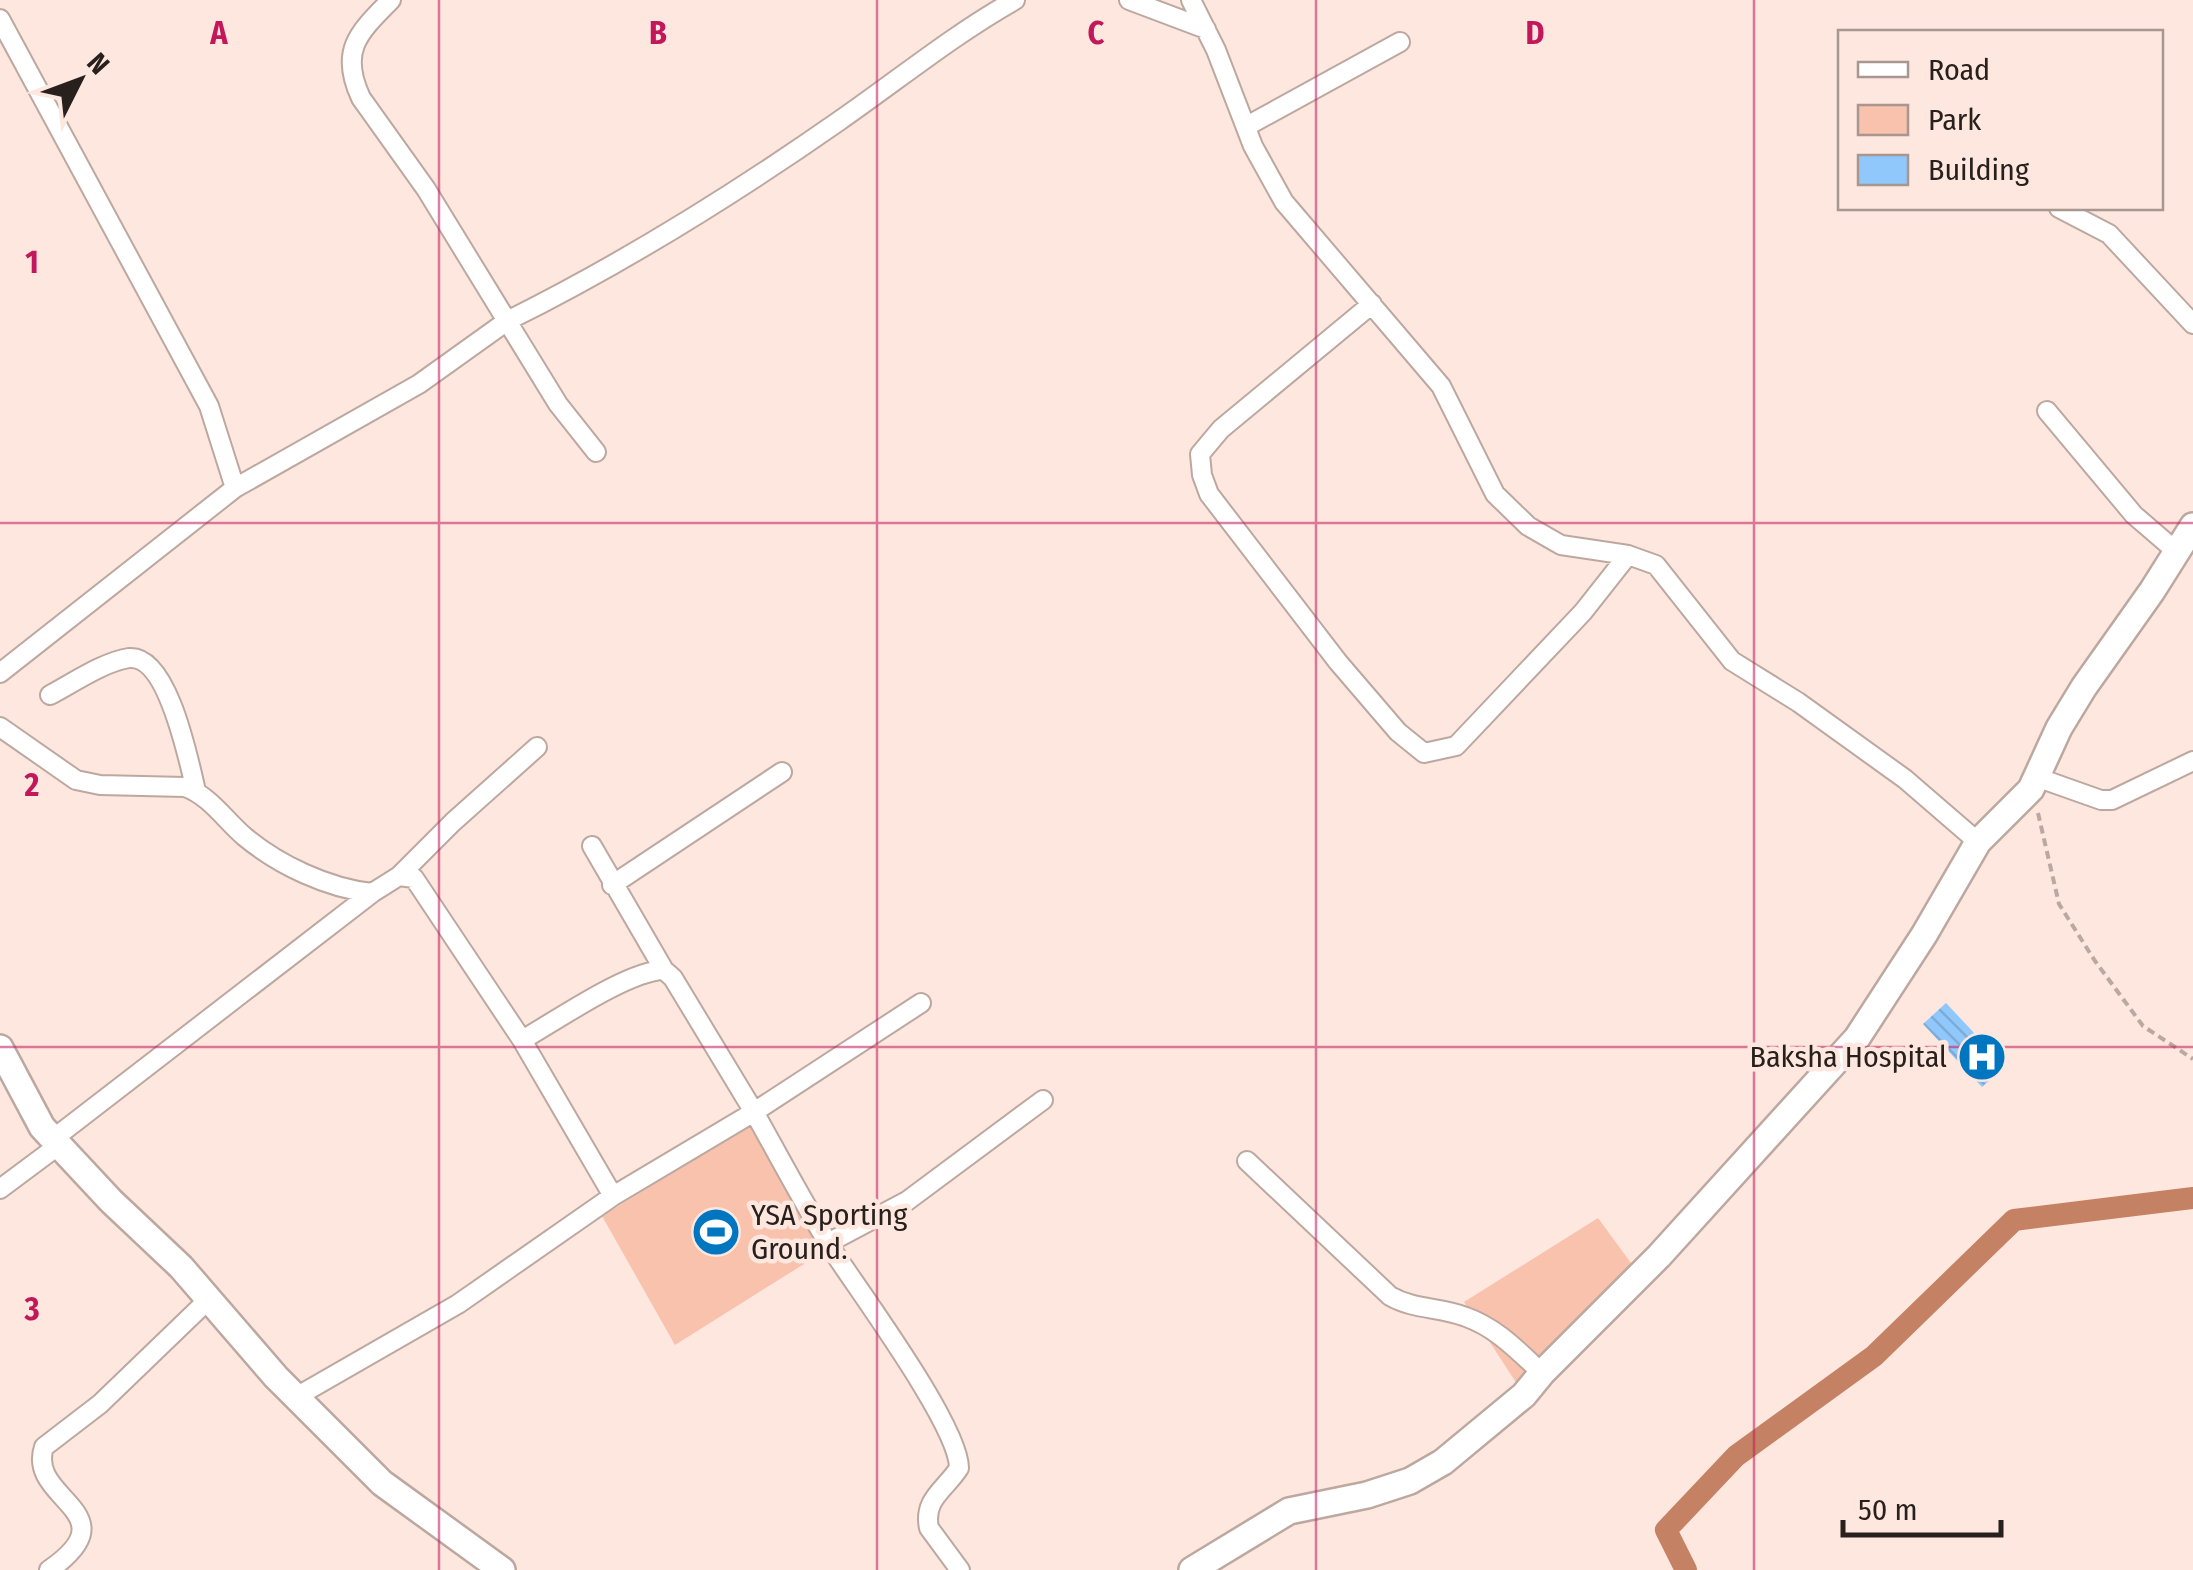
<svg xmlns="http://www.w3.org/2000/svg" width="2193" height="1570" viewBox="0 0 2193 1570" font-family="'Fira Sans Condensed',sans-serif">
  <defs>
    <pattern id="building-back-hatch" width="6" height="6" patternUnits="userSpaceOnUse" patternTransform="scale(2.5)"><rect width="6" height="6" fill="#90c8fb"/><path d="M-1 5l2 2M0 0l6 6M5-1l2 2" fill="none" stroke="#7cacd7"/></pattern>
  </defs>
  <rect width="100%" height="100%" fill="#fde7de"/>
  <!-- green -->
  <path fill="#f8c2ac" d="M 759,1120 L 831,1247 L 675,1345 L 602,1216 Z
    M 1598,1218 L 1639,1274 L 1524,1395 L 1464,1302 Z"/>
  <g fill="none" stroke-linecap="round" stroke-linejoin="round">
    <!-- canal -->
    <path stroke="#c48164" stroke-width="22" d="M 1686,1570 L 1666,1530 L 1736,1456 L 1874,1356 L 2014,1220 L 2193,1198"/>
  </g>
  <!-- building -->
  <path fill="url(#building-back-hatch)" d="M 1946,1003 L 2005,1066 L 1982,1087 L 1923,1024 Z"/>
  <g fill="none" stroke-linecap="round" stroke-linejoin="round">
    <!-- street casing -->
    <g stroke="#bda8a0" stroke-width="22">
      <path id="street" d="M 391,0 C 358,33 339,51 361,98 L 426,189 L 507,321 C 622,264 733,195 839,121 C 898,80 953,35 1015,0
        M 1129,0 L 1206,29
        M 1191,0 L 1216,50 L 1253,146 L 1284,202 L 1441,386 L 1495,494 L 1528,526 L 1561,545 L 1628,555 L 1656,565 L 1732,661 L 1798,702 L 1905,779 L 1978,842
        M 0,19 L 209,406 L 235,488
        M 1247,126 L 1400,42
        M 2059,208 L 2109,234 L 2193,324
        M 1372,304 L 1221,429 L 1200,454 L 1202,475 L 1209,494 L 1338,662 L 1398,732 L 1424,753 L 1456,746 L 1583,612 L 1628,555
        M 2047,411 L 2134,515 L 2177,552
        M 0,673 L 235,488 L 419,384 L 507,321 L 558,404 L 596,452
        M 50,695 C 73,683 103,662 129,658 C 168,654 189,762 196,791
        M 0,727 L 76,780 L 100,785 L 185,787 C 210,796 225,820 245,837 C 279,865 327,888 372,893 L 399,876 L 414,878 L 522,1040 C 556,1021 627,971 664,970 L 673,978 L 754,1112 L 921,1003
        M 2036,777 L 2101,800 L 2112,800 L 2193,761
        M 592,846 L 664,970
        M 399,876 L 453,822 L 537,747
        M 612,885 L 782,772
        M 522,1040 L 613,1196
        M 53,1139 L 372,893
        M 1247,1161 L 1390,1296 C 1414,1310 1441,1307 1466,1317 C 1497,1328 1518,1351 1542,1373
        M 0,1189 L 59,1145
        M 828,1243 L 907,1201 L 1043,1100
        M 296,1397 L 458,1304 L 613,1196 L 754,1112 C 780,1158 805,1206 833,1251 C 861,1294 959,1426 959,1468 C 945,1490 923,1499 929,1528 L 960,1570
        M 49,1570 C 133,1512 26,1500 44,1447 L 100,1404 L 209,1299"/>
    </g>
    <!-- secondary casing -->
    <g stroke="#bda8a0" stroke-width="30">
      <path id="secondary" d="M 0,1048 L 42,1127 L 111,1201 L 181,1267 L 276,1377 L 382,1483 L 502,1570
        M 1192,1570 L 1289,1511 L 1367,1495 L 1410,1481 L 1443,1462 L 1524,1395 L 1542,1373 L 1659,1256 L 1857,1038 L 1924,935 L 1978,842 L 2031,789 L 2059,728 L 2084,687 L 2152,591 L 2193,526"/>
    </g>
    <!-- path -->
    <path stroke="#baa8a1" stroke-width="4" stroke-dasharray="8 5" stroke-linecap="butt" d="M 2038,813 L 2059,904 L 2095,961 L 2143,1026 L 2193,1059"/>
    <!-- street -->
    <use href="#street" stroke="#fff" stroke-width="18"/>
    <!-- secondary -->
    <use href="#secondary" stroke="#fff" stroke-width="25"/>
  </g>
  <!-- grid -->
  <path fill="none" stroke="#c2185b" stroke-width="2.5" stroke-opacity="0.55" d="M 439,0 L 439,1570M 877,0 L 877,1570M 1316,0 L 1316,1570M 1754,0 L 1754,1570M 0,523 L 2193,523M 0,1047 L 2193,1047"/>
  <!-- icons -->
  <defs>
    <g id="hospital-disc" transform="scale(2.5)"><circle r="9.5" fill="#0076c0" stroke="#fde7de"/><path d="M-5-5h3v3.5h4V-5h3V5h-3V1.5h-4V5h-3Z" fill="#fff"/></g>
    <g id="stadium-disc" transform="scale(2.5)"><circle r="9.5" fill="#0076c0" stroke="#fde7de"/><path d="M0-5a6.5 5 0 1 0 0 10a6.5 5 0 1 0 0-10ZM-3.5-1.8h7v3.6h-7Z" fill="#fff"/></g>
  </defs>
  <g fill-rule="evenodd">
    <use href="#hospital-disc" x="1982" y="1057"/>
    <use href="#stadium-disc" x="716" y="1232"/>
  </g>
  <g text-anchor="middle" stroke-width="9" stroke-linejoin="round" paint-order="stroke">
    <!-- poi labels -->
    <g font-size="30" fill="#28201d" stroke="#fde7de" text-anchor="end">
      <text x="1947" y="1067">Baksha Hospital</text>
      <text x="751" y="1225" text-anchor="start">YSA Sporting<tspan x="751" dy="34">Ground.</tspan></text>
    </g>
  </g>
  <g font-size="32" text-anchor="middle" font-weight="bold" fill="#c2185b" stroke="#fde7de" stroke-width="9" stroke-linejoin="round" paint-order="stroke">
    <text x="219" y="44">A</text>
    <text x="658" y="44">B</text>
    <text x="1096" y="44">C</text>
    <text x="1535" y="44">D</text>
    <text x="32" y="273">1</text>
    <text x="32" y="796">2</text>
    <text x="32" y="1320">3</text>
  </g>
  <!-- legend -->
  <rect x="1838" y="30" width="325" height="180" fill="#fde7de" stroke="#a89791" stroke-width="2.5"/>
  <rect x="1858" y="62" width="50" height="15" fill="#ffffff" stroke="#a89791" stroke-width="2.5"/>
  <text x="1928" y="80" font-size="30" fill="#28201d">Road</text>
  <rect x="1858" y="105" width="50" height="30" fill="#f8c2ac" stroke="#a89791" stroke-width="2.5"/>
  <text x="1928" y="130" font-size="30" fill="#28201d">Park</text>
  <rect x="1858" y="155" width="50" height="30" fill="#90c8fb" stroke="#a89791" stroke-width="2.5"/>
  <text x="1928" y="180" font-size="30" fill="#28201d">Building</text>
  <!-- north arrow -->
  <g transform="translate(80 80) rotate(48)" stroke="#fde7de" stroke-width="8" paint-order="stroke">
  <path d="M0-8L18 38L0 25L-18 38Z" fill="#28201d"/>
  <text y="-15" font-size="28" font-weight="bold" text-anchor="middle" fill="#28201d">N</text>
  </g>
  <!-- scale -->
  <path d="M1843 1520v15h158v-15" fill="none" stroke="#28201d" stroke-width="5"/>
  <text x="1858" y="1520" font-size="30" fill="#28201d" stroke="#fde7de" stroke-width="8" paint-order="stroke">50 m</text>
</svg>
